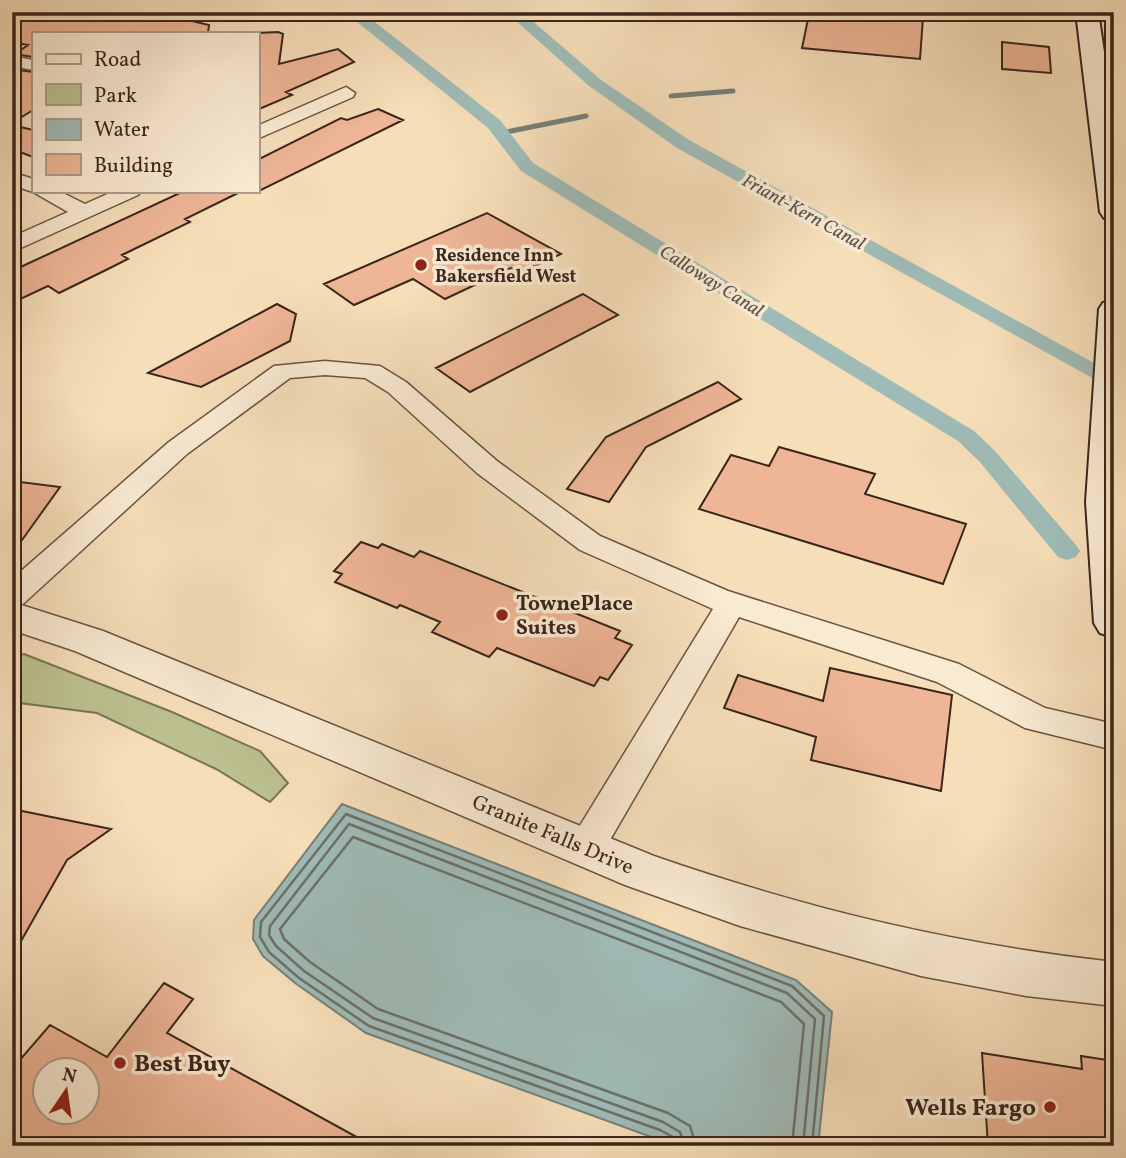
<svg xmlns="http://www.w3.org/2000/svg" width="1126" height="1158" viewBox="0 0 1126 1158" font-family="Vollkorn,serif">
  <rect width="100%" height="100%" fill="#f6deb9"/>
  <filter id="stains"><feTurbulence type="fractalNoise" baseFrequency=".00286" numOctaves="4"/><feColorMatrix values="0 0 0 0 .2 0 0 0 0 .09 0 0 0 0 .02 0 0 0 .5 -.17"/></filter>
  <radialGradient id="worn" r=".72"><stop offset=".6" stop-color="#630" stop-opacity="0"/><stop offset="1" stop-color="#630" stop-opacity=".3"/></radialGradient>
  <!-- green -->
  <path fill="#bcc18f" stroke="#7b7356" stroke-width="2" d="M 24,654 L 172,712 L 260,751 L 288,783 L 270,802 L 216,769 L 97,713 L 12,702 L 12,657 Z"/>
  <!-- water -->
  <path fill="#9fbbb7" stroke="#777f79" stroke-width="2" d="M 342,804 L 796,980 L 832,1012 L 818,1146 L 676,1146 L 366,1033 L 295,983 L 263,956 L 253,939 L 254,920 Z"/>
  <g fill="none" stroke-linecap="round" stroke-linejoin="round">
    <!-- shore -->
    <path stroke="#6c706a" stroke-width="2.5" d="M 676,1146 L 673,1137 L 660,1130 L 369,1026 L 299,978 L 269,952 L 260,937 L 261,922 L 346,814 L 792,986 L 824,1016 L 812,1146
      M 685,1146 L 680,1132 L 663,1122 L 373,1018 L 304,971 L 276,946 L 269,935 L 270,926 L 349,824 L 787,993 L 815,1019 L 803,1146
      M 696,1146 L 690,1126 L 668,1113 L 378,1009 L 310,962 L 284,939 L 280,929 L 353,837 L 781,1002 L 804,1024 L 792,1146"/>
    <!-- stream -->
    <path stroke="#777f79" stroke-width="5" d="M 671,96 L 733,91
      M 501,133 L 586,116"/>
    <!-- canal -->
    <path fill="#9fbbb7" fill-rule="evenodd" d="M 345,12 L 362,12 L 500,120 L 533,163 L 974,431 L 995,451 L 1076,545 L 1080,551 L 1076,557 L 1067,560 L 1058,557 L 979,461 L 958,441 L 521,171 L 488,128 Z
      M 506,12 L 522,12 L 601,80 L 689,140 L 1114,374 L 1114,390 L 677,148 L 589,86 Z"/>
  </g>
  <!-- building -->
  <path fill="#eeb596" stroke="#3a251d" stroke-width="2" fill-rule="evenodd" d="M 12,12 L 154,12 L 209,25 L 208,33 L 33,33 L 33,57 L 15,54 L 28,45 L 12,42 Z
    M 816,12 L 891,12 L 923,17 L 920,59 L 802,48 L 808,19 L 815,20 Z
    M 278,32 L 283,34 L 279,64 L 338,49 L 354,62 L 286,92 L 292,95 L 257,110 L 257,33 Z
    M 1002,42 L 1049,47 L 1051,73 L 1002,69 Z
    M 12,69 L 33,72 L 33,110 L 12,123 Z
    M 378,109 L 403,120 L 257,192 L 257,160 L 341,118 L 347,120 Z
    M 12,125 L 33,130 L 33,157 L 12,149 Z
    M 184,191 L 242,191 L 185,219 L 190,222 L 122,255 L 128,259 L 108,269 L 59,293 L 48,286 L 12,303 L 12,271 Z
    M 487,213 L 561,254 L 520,273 L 511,268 L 445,299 L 413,279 L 354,305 L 324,284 Z
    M 583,294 L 618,315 L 470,392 L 436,368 Z
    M 277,304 L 296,314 L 290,341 L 201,387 L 148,373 Z
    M 718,382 L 741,399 L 646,447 L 609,502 L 567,489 L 606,437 Z
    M 779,447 L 875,474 L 865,494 L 966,524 L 943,584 L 699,509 L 731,455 L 769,466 Z
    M 12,481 L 60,487 L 12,554 Z
    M 361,542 L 378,548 L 382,544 L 414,557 L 420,551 L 620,631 L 615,638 L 632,645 L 608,680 L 600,677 L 594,686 L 497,648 L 489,657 L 432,632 L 440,622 L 400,605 L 397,608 L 335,582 L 342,574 L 334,571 Z
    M 830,668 L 952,695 L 941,791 L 811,760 L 816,737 L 724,708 L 738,675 L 823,701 Z
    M 12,809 L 111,829 L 67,860 L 12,957 Z
    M 164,983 L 193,999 L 167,1033 L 373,1146 L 12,1146 L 12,1069 L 50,1025 L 107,1057 ZM 46,1070 L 88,1070 L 88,1112 L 46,1112 Z
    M 982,1053 L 1082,1069 L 1081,1056 L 1114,1061 L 1114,1146 L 988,1146 Z"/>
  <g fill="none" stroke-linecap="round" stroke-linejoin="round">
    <!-- minor casing -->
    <g stroke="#695344" stroke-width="3">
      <path id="minor" d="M 12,56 L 33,60 L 33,70 L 12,66 Z
        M 346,87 L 355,93 L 353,97 L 257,139 L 257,126 Z
        M 12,172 L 33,179 L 33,191 L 59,191 L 85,204 L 114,191 L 141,191 L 138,195 L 12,252 L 12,237 L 68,212 L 33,192 L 12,185 Z
        M 325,361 L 380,366 L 406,382 L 497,461 L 600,536 L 728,591 L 959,664 L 1045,708 L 1114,724 L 1114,750 L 1025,728 L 937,682 L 739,617 L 599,859 L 586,863 L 573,859 L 568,848 L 573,837 L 713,609 L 580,550 L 477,473 L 388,392 L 365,378 L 325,375 L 290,378 L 187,454 L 23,604 L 12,607 L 12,579 L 169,442 L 274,366 Z"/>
    </g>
    <!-- tertiary casing -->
    <g stroke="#695344" stroke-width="3">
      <path id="tertiary" d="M 12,602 L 103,631 L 654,856 C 807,909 952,944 1114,962 L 1114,1006 L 1026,996 L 921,976 L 740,926 L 625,885 L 75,651 L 12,630 Z"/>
    </g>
    <!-- secondary casing -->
    <g stroke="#3a251d" stroke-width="4">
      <path id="secondary" d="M 1076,12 L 1098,12 L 1114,118 L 1114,220 L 1104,218 L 1100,212 Z
        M 1114,300 L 1114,637 L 1100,633 L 1094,623 L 1086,502 L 1099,309 L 1103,303 Z"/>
    </g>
    <!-- minor -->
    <use href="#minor" fill="#f9ead2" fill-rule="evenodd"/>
    <!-- tertiary -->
    <use href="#tertiary" fill="#f9ead2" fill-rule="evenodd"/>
    <!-- secondary -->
    <use href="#secondary" fill="#f9ead2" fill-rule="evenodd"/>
  </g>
  <!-- markers -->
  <g fill="#8f2418" stroke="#f9ead2" stroke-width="2.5">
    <circle cx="421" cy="265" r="7"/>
    <circle cx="502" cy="615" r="7"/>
    <circle cx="120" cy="1063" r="7"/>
    <circle cx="1050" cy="1107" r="7"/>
  </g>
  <g text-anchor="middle" stroke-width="7" stroke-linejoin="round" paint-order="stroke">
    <!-- far-poi labels -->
    <g font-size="18" font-weight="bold" fill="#3a251d" stroke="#f9ead2" text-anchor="start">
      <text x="435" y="261">Residence Inn<tspan x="435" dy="21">Bakersfield West</tspan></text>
    </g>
    <!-- far-water labels -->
    <g font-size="19" font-style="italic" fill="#58524b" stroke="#f9ead2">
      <text transform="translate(804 211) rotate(29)" y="7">Friant-Kern Canal</text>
      <text transform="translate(712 280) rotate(32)" y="7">Calloway Canal</text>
    </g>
    <!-- poi labels -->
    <g font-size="21" font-weight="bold" fill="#3a251d" stroke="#f9ead2" text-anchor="start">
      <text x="516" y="610">TownePlace<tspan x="516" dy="24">Suites</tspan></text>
    </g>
    <!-- street labels -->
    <g font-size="21" fill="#3a251d" stroke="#f9ead2">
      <text transform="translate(553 834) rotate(23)" y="7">Granite Falls Drive</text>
    </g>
    <!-- near-poi labels -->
    <g font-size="24" font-weight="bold" fill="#3a251d" stroke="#f9ead2" text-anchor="start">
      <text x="134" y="1071">Best Buy</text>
      <text x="1036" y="1115" text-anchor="end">Wells Fargo</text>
    </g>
  </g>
  <!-- margin -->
  <rect width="1126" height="1158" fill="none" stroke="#f6deb9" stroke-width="42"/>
  <rect x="14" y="14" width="1098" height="1130" fill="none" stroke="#3a251d" stroke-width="3.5"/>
  <rect x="21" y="21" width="1084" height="1116" fill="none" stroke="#3a251d" stroke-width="2"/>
  <!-- legend -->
  <rect x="32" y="32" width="228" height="161" fill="#f9ead2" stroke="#ad9b8a" stroke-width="2"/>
  <rect x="46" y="54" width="35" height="10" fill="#f9ead2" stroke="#ad9b8a" stroke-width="2"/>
  <text x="94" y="66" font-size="21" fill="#3a251d">Road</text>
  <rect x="46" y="84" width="35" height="21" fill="#bcc18f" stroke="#ad9b8a" stroke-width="2"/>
  <text x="94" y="102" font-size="21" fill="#3a251d">Park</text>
  <rect x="46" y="119" width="35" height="21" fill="#9fbbb7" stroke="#ad9b8a" stroke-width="2"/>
  <text x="94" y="136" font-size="21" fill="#3a251d">Water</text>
  <rect x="46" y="154" width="35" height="21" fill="#eeb596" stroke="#ad9b8a" stroke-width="2"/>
  <text x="94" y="172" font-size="21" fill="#3a251d">Building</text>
  <!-- north arrow -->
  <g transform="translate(66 1091) rotate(13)"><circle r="33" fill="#f9ead2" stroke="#ad9b8a" stroke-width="2"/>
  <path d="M0-5L12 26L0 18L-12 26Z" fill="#8f2418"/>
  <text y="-10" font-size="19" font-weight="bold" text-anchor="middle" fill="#3a251d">N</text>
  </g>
  <rect width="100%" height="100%" filter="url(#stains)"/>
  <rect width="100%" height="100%" fill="url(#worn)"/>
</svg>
